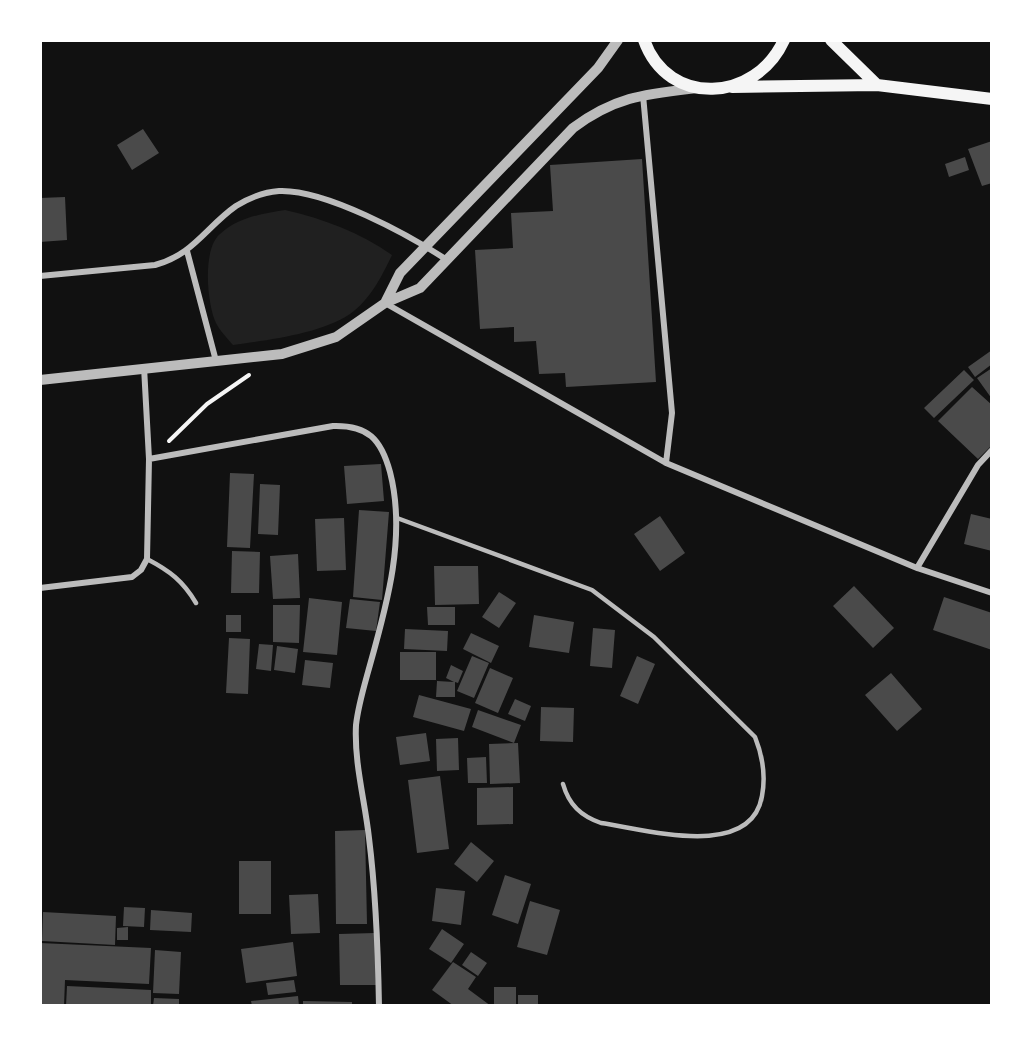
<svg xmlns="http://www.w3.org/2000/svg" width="1032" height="1046" viewBox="0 0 1032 1046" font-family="'Work Sans',sans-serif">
  <rect width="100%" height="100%" fill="#111"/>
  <!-- green -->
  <path fill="#202020" d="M 285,210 C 324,219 359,232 392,255 C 382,276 370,300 350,314 C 320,334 268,340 233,345 C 228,339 220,331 216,323 C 207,304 202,249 220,234 C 239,217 261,214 285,210 Z"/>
  <!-- building -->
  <path fill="#4a4a4a" d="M 143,129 L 159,153 L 132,170 L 117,145 Z
    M 992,141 L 992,183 L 982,186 L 968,149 Z
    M 965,157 L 969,170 L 949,177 L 945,164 Z
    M 642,159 L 656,382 L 566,387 L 565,373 L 539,374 L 536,341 L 514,342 L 514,327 L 480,329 L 475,250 L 513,248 L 511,213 L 553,211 L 550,165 Z
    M 65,197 L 67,240 L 40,242 L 40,198 Z
    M 992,350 L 992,364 L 975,377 L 968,367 Z
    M 992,368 L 992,399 L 977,378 Z
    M 964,370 L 974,380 L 934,418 L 924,408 Z
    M 972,387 L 992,405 L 992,445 L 978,459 L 938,421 Z
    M 381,464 L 384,501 L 347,504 L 344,466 Z
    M 230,473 L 254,474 L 250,548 L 227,547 Z
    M 260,484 L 280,485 L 278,535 L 258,534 Z
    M 359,510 L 389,512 L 382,600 L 353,597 Z
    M 971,514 L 992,519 L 992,551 L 964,544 Z
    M 660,516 L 685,553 L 660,571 L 634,534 Z
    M 344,518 L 346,570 L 317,571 L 315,519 Z
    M 232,551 L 260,552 L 259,593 L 231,593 Z
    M 298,554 L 300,598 L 273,599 L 270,556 Z
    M 434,566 L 478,566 L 479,604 L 435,605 Z
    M 854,586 L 894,628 L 873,648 L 833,606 Z
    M 499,592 L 516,603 L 499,628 L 482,617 Z
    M 944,597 L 992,613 L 992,650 L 933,630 Z
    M 309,598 L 342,602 L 337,655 L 303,652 Z
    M 350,599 L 380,602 L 376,631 L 346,628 Z
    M 273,605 L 300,605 L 299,643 L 273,642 Z
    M 427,607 L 455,607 L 455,625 L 428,625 Z
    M 226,615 L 241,615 L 241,632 L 226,632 Z
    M 534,615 L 574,622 L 569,653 L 529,647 Z
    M 593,628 L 615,630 L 612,668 L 590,666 Z
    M 405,629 L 448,631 L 447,651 L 404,649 Z
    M 471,633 L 499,646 L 491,663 L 463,649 Z
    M 229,638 L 250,639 L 248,694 L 226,693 Z
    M 259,644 L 273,645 L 271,671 L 256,669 Z
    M 277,646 L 298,649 L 295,673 L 274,670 Z
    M 400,652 L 436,652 L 436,680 L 400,680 Z
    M 472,656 L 489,663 L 474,698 L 457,691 Z
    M 637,656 L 655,664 L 638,704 L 620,696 Z
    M 305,660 L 333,663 L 330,688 L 302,685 Z
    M 451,665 L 463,671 L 458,683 L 455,682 L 455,697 L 436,697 L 437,681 L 454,682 L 446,678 Z
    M 490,668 L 513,678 L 498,713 L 475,703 Z
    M 891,673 L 922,709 L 897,731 L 865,695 Z
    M 419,695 L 471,709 L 464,731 L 413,717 Z
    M 515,699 L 531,706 L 525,721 L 508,714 Z
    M 541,707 L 574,708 L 573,742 L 540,741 Z
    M 478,710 L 521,725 L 514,743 L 472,727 Z
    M 426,733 L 430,761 L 400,765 L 396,737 Z
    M 458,738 L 459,770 L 437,771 L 436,739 Z
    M 518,743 L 520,783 L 490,784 L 489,744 Z
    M 486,757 L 487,783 L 468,783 L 467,758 Z
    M 440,776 L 449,849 L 417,853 L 408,780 Z
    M 513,787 L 513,824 L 477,825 L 477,788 Z
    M 365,830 L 367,924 L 336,924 L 335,831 Z
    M 471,842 L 494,861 L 477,882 L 454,864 Z
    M 239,861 L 271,861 L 271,914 L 239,914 Z
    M 505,875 L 531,884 L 518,924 L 492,915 Z
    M 436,888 L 465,891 L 461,925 L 432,921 Z
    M 318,894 L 320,933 L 291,934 L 289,895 Z
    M 530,901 L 560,910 L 547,955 L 517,947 Z
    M 124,907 L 145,908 L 144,927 L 123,926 Z
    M 151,910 L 192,913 L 191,932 L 150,930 Z
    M 43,912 L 116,916 L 115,945 L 42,941 Z
    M 128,927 L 128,940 L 117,940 L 117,928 Z
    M 442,929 L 464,944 L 451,963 L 429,949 Z
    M 375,933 L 376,985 L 340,985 L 339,934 Z
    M 293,942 L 297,976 L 246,983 L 241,949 Z
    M 40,943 L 151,948 L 149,984 L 65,980 L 64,1006 L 40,1006 Z
    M 155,950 L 181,952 L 179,994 L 153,993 Z
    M 471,952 L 487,963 L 478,976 L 462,965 Z
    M 453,962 L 476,977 L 468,989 L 491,1006 L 454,1006 L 432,990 Z
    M 294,980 L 296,992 L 268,995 L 266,983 Z
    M 67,986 L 151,990 L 151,1006 L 66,1006 Z
    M 494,987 L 516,987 L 516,1006 L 494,1006 Z
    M 518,995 L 538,995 L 538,1006 L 518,1006 Z
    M 298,996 L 299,1006 L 252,1006 L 251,1001 Z
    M 154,998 L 179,999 L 179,1006 L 153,1006 Z
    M 303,1001 L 352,1002 L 352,1006 L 303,1006 Z"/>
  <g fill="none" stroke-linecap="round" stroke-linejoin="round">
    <!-- path -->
    <path stroke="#f5f5f5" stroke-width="4" d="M 169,441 L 207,404 L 249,375"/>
    <!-- service -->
    <path stroke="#bcbcbc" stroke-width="4.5" d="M 397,518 L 592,590 L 654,637 L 755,737 C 763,757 766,775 762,796 C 751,861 645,829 601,823 C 581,816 569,805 563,784
      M 147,559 C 170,571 183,581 196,603"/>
    <!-- minor -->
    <path stroke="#bcbcbc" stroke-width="6" d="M 643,95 L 672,413 L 666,463
      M 187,251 L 216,361
      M 40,276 L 155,265 C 193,255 206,227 236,206 C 249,198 263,192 279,191 C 325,189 409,235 447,260
      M 385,303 L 666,463 L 917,568 L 992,593
      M 149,459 L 333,426 C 368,425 381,439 390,472 C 407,538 386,608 368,672 C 363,690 358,707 356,725 C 354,763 365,801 369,838 C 376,894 378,949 379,1006
      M 917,568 L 978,465 L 992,450
      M 40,588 L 132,577 L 141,570 L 147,559 L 149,459 L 144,367"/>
    <!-- tertiary -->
    <path stroke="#bcbcbc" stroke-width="10" d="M 385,303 L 400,273 L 598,68 L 618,40
      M 40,380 L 282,354 L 336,337 L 385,303 L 420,288 L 573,128 C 616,96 646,94 698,88"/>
    <!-- secondary -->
    <path stroke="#f5f5f5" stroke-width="12" d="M 644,40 C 668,108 756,102 784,40
      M 831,40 L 877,85
      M 732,87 L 877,85 L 992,99"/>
  </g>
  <!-- border -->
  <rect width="1032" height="1046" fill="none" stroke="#ffffff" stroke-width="84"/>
</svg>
